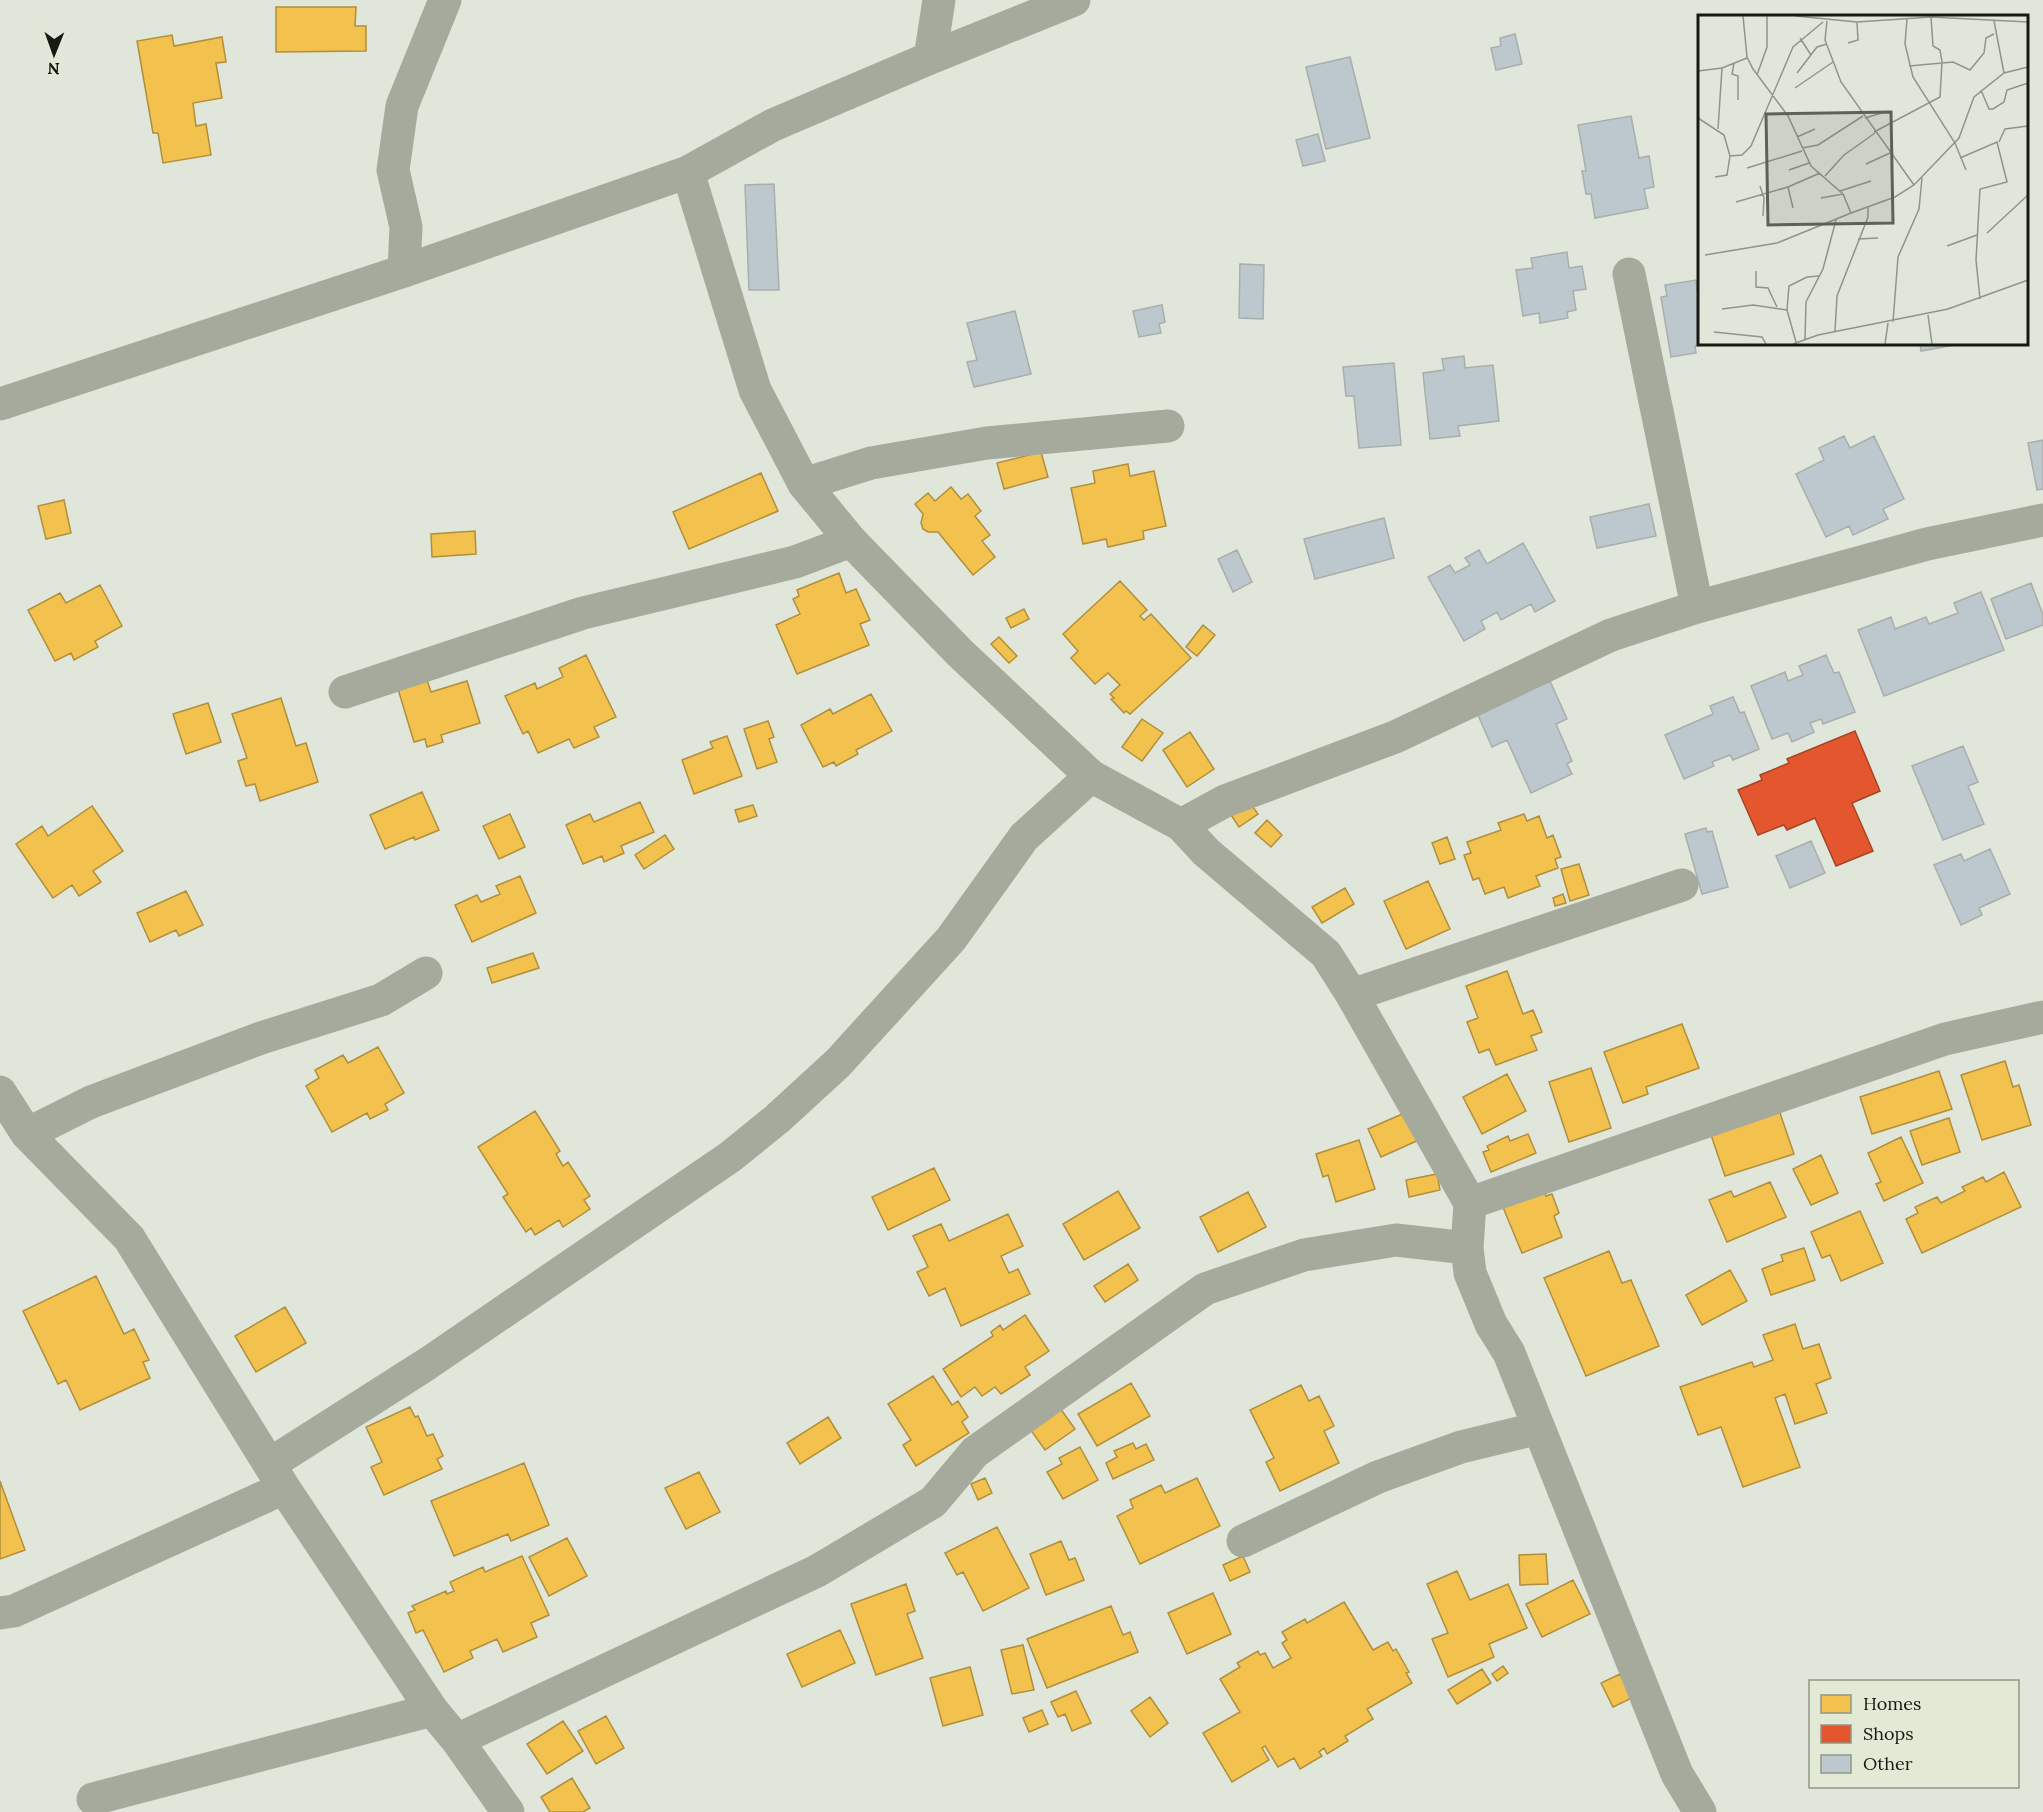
<svg xmlns="http://www.w3.org/2000/svg" width="2043" height="1812" viewBox="0 0 2043 1812" font-family="Lora,serif">
  <rect width="100%" height="100%" fill="#e1e6da"/>
  <!-- homes -->
  <path fill="#f2c14e" stroke="#b08f3c" stroke-width="1.5" d="M 276,7 L 356,7 L 355,26 L 366,26 L 366,51 L 276,52 Z
    M 172,35 L 174,46 L 222,37 L 226,62 L 216,63 L 222,98 L 193,103 L 196,126 L 206,124 L 211,155 L 163,163 L 158,133 L 153,133 L 137,41 Z
    M 1041,452 L 1048,477 L 1004,489 L 997,463 Z
    M 1128,464 L 1130,476 L 1154,471 L 1166,526 L 1143,531 L 1144,539 L 1108,547 L 1106,539 L 1083,544 L 1071,488 L 1095,483 L 1093,471 Z
    M 761,473 L 778,511 L 689,549 L 673,512 Z
    M 951,487 L 961,499 L 968,494 L 981,511 L 975,516 L 990,535 L 982,541 L 995,557 L 973,575 L 938,532 L 928,532 L 923,529 L 921,523 L 923,514 L 915,504 L 928,493 L 935,501 Z
    M 64,500 L 71,533 L 46,539 L 38,506 Z
    M 475,531 L 476,554 L 432,557 L 431,534 Z
    M 839,573 L 846,593 L 856,589 L 870,620 L 860,624 L 869,645 L 797,674 L 776,625 L 800,614 L 793,599 L 799,596 L 797,590 Z
    M 1120,581 L 1147,610 L 1140,616 L 1144,620 L 1151,614 L 1191,658 L 1130,714 L 1126,711 L 1124,713 L 1111,699 L 1114,698 L 1110,694 L 1120,685 L 1108,673 L 1095,684 L 1071,658 L 1078,651 L 1063,634 Z
    M 100,585 L 122,626 L 95,641 L 98,647 L 74,660 L 71,653 L 55,661 L 28,610 L 60,593 L 66,603 Z
    M 1024,609 L 1029,619 L 1011,628 L 1006,618 Z
    M 1203,625 L 1215,635 L 1197,656 L 1186,647 Z
    M 999,637 L 1017,656 L 1009,663 L 991,644 Z
    M 586,655 L 616,717 L 594,727 L 599,737 L 574,748 L 569,739 L 538,753 L 528,731 L 523,734 L 505,696 L 535,683 L 537,689 L 563,677 L 559,668 Z
    M 427,680 L 431,692 L 467,681 L 480,723 L 441,735 L 443,742 L 427,747 L 425,739 L 414,742 L 398,689 Z
    M 871,694 L 892,731 L 856,750 L 858,754 L 836,766 L 834,762 L 823,767 L 801,725 L 830,709 L 833,714 Z
    M 281,698 L 296,746 L 306,743 L 318,782 L 260,801 L 255,784 L 246,786 L 238,761 L 247,758 L 232,714 Z
    M 208,703 L 221,742 L 186,754 L 173,714 Z
    M 1142,719 L 1163,733 L 1142,761 L 1122,747 Z
    M 768,721 L 774,737 L 769,739 L 777,762 L 757,769 L 744,729 Z
    M 1190,732 L 1214,769 L 1187,787 L 1163,750 Z
    M 727,736 L 742,776 L 694,794 L 682,760 L 713,748 L 710,742 Z
    M 422,792 L 439,830 L 415,840 L 414,837 L 385,849 L 370,815 Z
    M 1248,800 L 1258,814 L 1239,827 L 1229,812 Z
    M 640,802 L 654,832 L 621,846 L 624,853 L 604,862 L 602,856 L 583,864 L 566,825 L 590,814 L 594,822 Z
    M 753,805 L 757,816 L 739,822 L 735,810 Z
    M 92,806 L 123,851 L 93,871 L 101,882 L 79,896 L 72,885 L 53,898 L 16,844 L 42,826 L 48,836 Z
    M 510,814 L 525,847 L 499,859 L 483,826 Z
    M 1524,814 L 1527,821 L 1539,816 L 1547,838 L 1553,835 L 1561,857 L 1555,859 L 1558,868 L 1536,876 L 1540,886 L 1508,898 L 1504,887 L 1485,894 L 1479,878 L 1473,880 L 1464,855 L 1471,853 L 1467,842 L 1501,830 L 1498,823 Z
    M 1267,820 L 1282,835 L 1271,847 L 1255,833 Z
    M 665,835 L 674,849 L 644,869 L 635,855 Z
    M 1447,837 L 1455,859 L 1440,864 L 1432,843 Z
    M 1579,864 L 1589,895 L 1570,901 L 1561,869 Z
    M 520,876 L 536,913 L 472,942 L 455,905 L 477,895 L 481,902 L 500,894 L 496,886 Z
    M 1428,881 L 1450,929 L 1406,949 L 1384,901 Z
    M 1345,888 L 1354,904 L 1322,923 L 1312,907 Z
    M 186,891 L 203,925 L 179,936 L 176,930 L 150,942 L 137,913 Z
    M 1563,894 L 1566,903 L 1555,906 L 1553,898 Z
    M 533,953 L 539,968 L 492,983 L 487,968 Z
    M 1507,971 L 1523,1014 L 1533,1010 L 1542,1032 L 1531,1036 L 1537,1050 L 1496,1065 L 1489,1049 L 1479,1053 L 1467,1022 L 1478,1018 L 1466,986 Z
    M 1682,1024 L 1699,1068 L 1646,1087 L 1648,1094 L 1623,1103 L 1604,1052 Z
    M 378,1047 L 404,1093 L 385,1104 L 388,1110 L 370,1119 L 367,1113 L 332,1132 L 306,1086 L 319,1078 L 315,1070 L 343,1055 L 348,1063 Z
    M 2005,1061 L 2013,1087 L 2019,1085 L 2031,1125 L 1982,1140 L 1961,1075 Z
    M 1591,1068 L 1611,1128 L 1569,1142 L 1549,1082 Z
    M 1939,1071 L 1952,1109 L 1872,1134 L 1860,1097 Z
    M 1507,1074 L 1526,1111 L 1482,1134 L 1463,1097 Z
    M 1779,1110 L 1794,1154 L 1725,1176 L 1710,1132 Z
    M 535,1111 L 560,1151 L 556,1154 L 563,1166 L 568,1162 L 590,1196 L 584,1200 L 590,1209 L 563,1227 L 559,1220 L 535,1235 L 531,1228 L 526,1232 L 503,1197 L 508,1194 L 478,1147 Z
    M 1409,1111 L 1421,1139 L 1381,1157 L 1368,1129 Z
    M 1949,1118 L 1960,1152 L 1922,1165 L 1910,1131 Z
    M 1528,1134 L 1536,1153 L 1491,1172 L 1483,1152 L 1489,1150 L 1487,1146 L 1508,1136 L 1510,1141 Z
    M 1901,1137 L 1923,1183 L 1884,1201 L 1876,1184 L 1881,1182 L 1868,1153 Z
    M 1359,1140 L 1375,1189 L 1336,1202 L 1328,1175 L 1323,1177 L 1316,1154 Z
    M 1821,1155 L 1838,1193 L 1811,1205 L 1793,1169 Z
    M 934,1168 L 950,1200 L 888,1230 L 872,1197 Z
    M 2004,1172 L 2021,1207 L 1922,1253 L 1906,1219 L 1918,1213 L 1915,1207 L 1937,1197 L 1941,1203 L 1965,1191 L 1962,1187 L 1983,1177 L 1986,1182 Z
    M 1437,1174 L 1440,1190 L 1409,1197 L 1406,1180 Z
    M 1770,1182 L 1786,1217 L 1727,1242 L 1709,1200 L 1731,1191 L 1734,1197 Z
    M 1542,1188 L 1546,1196 L 1552,1194 L 1559,1213 L 1554,1216 L 1562,1237 L 1522,1253 L 1502,1205 Z
    M 1118,1191 L 1140,1228 L 1084,1260 L 1063,1224 Z
    M 1248,1192 L 1266,1227 L 1218,1252 L 1200,1217 Z
    M 1860,1211 L 1883,1263 L 1841,1281 L 1830,1255 L 1822,1258 L 1811,1232 Z
    M 1008,1214 L 1023,1246 L 1001,1256 L 1009,1273 L 1018,1269 L 1030,1294 L 961,1326 L 945,1288 L 929,1296 L 917,1272 L 928,1267 L 913,1236 L 941,1224 L 949,1241 Z
    M 1804,1248 L 1815,1280 L 1771,1295 L 1762,1269 L 1783,1261 L 1781,1255 Z
    M 1609,1251 L 1622,1283 L 1631,1280 L 1659,1346 L 1586,1376 L 1544,1278 Z
    M 1128,1264 L 1138,1280 L 1105,1302 L 1094,1286 Z
    M 1730,1270 L 1747,1301 L 1702,1325 L 1686,1295 Z
    M 96,1276 L 124,1334 L 134,1329 L 149,1360 L 143,1362 L 150,1378 L 80,1410 L 66,1380 L 58,1384 L 23,1311 Z
    M 285,1307 L 306,1343 L 256,1372 L 235,1336 Z
    M 1025,1315 L 1049,1351 L 1025,1367 L 1030,1375 L 1001,1394 L 995,1387 L 982,1396 L 975,1387 L 961,1397 L 943,1369 L 993,1336 L 991,1332 L 1000,1325 L 1003,1330 Z
    M 1795,1324 L 1803,1349 L 1819,1344 L 1831,1378 L 1816,1384 L 1827,1413 L 1795,1424 L 1785,1394 L 1775,1398 L 1800,1467 L 1743,1487 L 1721,1427 L 1698,1435 L 1680,1387 L 1752,1362 L 1754,1367 L 1773,1360 L 1763,1335 Z
    M 933,1376 L 952,1405 L 958,1401 L 968,1417 L 962,1422 L 969,1433 L 916,1466 L 903,1445 L 911,1440 L 888,1404 Z
    M 1131,1383 L 1150,1416 L 1097,1446 L 1078,1414 Z
    M 1301,1385 L 1309,1401 L 1319,1396 L 1334,1426 L 1324,1431 L 1339,1463 L 1280,1491 L 1266,1462 L 1274,1458 L 1250,1410 Z
    M 410,1407 L 415,1417 L 418,1416 L 427,1436 L 433,1434 L 443,1456 L 437,1459 L 442,1469 L 384,1495 L 371,1467 L 382,1462 L 366,1427 Z
    M 1060,1408 L 1075,1429 L 1045,1450 L 1030,1429 Z
    M 828,1417 L 841,1438 L 800,1464 L 787,1443 Z
    M 1133,1443 L 1136,1449 L 1146,1444 L 1154,1460 L 1113,1479 L 1106,1463 L 1117,1457 L 1114,1451 Z
    M 1080,1447 L 1098,1480 L 1063,1499 L 1047,1472 L 1062,1464 L 1059,1458 Z
    M 524,1463 L 549,1525 L 511,1541 L 508,1534 L 454,1556 L 431,1501 Z
    M 699,1472 L 720,1512 L 686,1529 L 665,1488 Z
    M 985,1478 L 992,1493 L 978,1500 L 971,1484 Z
    M 1197,1478 L 1220,1526 L 1140,1564 L 1117,1516 L 1133,1508 L 1130,1500 L 1161,1485 L 1165,1493 Z
    M 0,1481 L 25,1550 L 0,1559 Z
    M 997,1527 L 1029,1588 L 983,1611 L 963,1572 L 957,1575 L 945,1553 Z
    M 567,1538 L 587,1576 L 549,1596 L 529,1557 Z
    M 1061,1541 L 1069,1560 L 1075,1558 L 1084,1580 L 1046,1595 L 1030,1554 Z
    M 1546,1554 L 1548,1584 L 1520,1585 L 1519,1555 Z
    M 522,1556 L 549,1615 L 531,1623 L 537,1637 L 503,1652 L 497,1639 L 470,1651 L 473,1658 L 444,1672 L 423,1630 L 416,1633 L 408,1613 L 415,1610 L 412,1606 L 446,1591 L 447,1594 L 454,1591 L 450,1582 L 483,1567 L 485,1572 Z
    M 1243,1556 L 1250,1572 L 1230,1581 L 1223,1565 Z
    M 1457,1571 L 1470,1600 L 1508,1584 L 1527,1628 L 1489,1644 L 1494,1657 L 1448,1677 L 1432,1639 L 1448,1633 L 1427,1584 Z
    M 1573,1580 L 1590,1614 L 1542,1637 L 1526,1604 Z
    M 906,1584 L 915,1611 L 907,1614 L 923,1658 L 876,1675 L 851,1604 Z
    M 1213,1593 L 1231,1634 L 1187,1654 L 1168,1613 Z
    M 1344,1602 L 1373,1650 L 1388,1642 L 1393,1651 L 1396,1649 L 1409,1672 L 1406,1673 L 1412,1683 L 1367,1709 L 1373,1719 L 1345,1736 L 1348,1741 L 1327,1754 L 1324,1748 L 1319,1752 L 1322,1756 L 1300,1769 L 1294,1758 L 1278,1767 L 1265,1746 L 1262,1748 L 1269,1760 L 1232,1782 L 1203,1733 L 1240,1712 L 1220,1679 L 1240,1667 L 1237,1663 L 1258,1651 L 1260,1655 L 1265,1653 L 1273,1668 L 1291,1658 L 1282,1643 L 1287,1640 L 1282,1632 L 1305,1619 L 1307,1623 Z
    M 1111,1606 L 1123,1635 L 1130,1632 L 1138,1652 L 1047,1688 L 1027,1639 Z
    M 840,1630 L 855,1663 L 802,1687 L 787,1654 Z
    M 1023,1645 L 1034,1690 L 1012,1694 L 1001,1650 Z
    M 1503,1666 L 1508,1673 L 1497,1681 L 1492,1674 Z
    M 970,1667 L 983,1715 L 943,1726 L 930,1678 Z
    M 1482,1669 L 1491,1683 L 1457,1704 L 1448,1690 Z
    M 1620,1674 L 1632,1698 L 1613,1707 L 1601,1683 Z
    M 1076,1691 L 1091,1723 L 1072,1731 L 1065,1714 L 1058,1717 L 1051,1702 Z
    M 1150,1697 L 1168,1723 L 1150,1737 L 1131,1711 Z
    M 1042,1710 L 1048,1724 L 1029,1732 L 1023,1718 Z
    M 606,1716 L 624,1748 L 596,1764 L 578,1731 Z
    M 563,1721 L 583,1751 L 547,1774 L 527,1744 Z
    M 572,1778 L 590,1808 L 583,1812 L 550,1812 L 541,1797 Z"/>
  <!-- shops -->
  <path fill="#e4572e" stroke="#a64526" stroke-width="1.5" d="M 1855,731 L 1880,791 L 1852,803 L 1873,851 L 1836,866 L 1815,818 L 1787,830 L 1784,825 L 1758,835 L 1738,790 L 1762,780 L 1760,775 L 1789,763 L 1787,759 Z"/>
  <!-- building -->
  <path fill="#bdc8ce" stroke="#a9aeab" stroke-width="1.5" d="M 1515,34 L 1522,64 L 1496,70 L 1491,48 L 1501,46 L 1500,38 Z
    M 1350,57 L 1370,138 L 1326,149 L 1306,67 Z
    M 1631,116 L 1639,158 L 1649,156 L 1654,187 L 1644,189 L 1648,208 L 1595,218 L 1591,194 L 1586,194 L 1582,171 L 1586,171 L 1578,125 Z
    M 1318,134 L 1325,161 L 1303,166 L 1296,140 Z
    M 774,184 L 779,290 L 749,290 L 745,185 Z
    M 1567,252 L 1569,268 L 1582,266 L 1586,289 L 1573,291 L 1576,310 L 1567,312 L 1568,318 L 1540,323 L 1539,313 L 1523,316 L 1516,270 L 1533,268 L 1531,258 Z
    M 1240,264 L 1264,265 L 1263,319 L 1239,318 Z
    M 1696,280 L 1697,291 L 1700,290 L 1700,344 L 1709,344 L 1695,346 L 1696,353 L 1671,357 L 1661,297 L 1667,296 L 1665,285 Z
    M 1162,305 L 1165,322 L 1159,324 L 1161,333 L 1139,337 L 1133,311 Z
    M 1015,311 L 1031,374 L 974,387 L 967,362 L 977,360 L 967,323 Z
    M 1920,344 L 1960,344 L 1921,351 Z
    M 1464,356 L 1465,368 L 1493,365 L 1499,421 L 1458,426 L 1460,436 L 1430,439 L 1423,373 L 1444,370 L 1442,359 Z
    M 1394,363 L 1401,445 L 1359,448 L 1354,396 L 1346,396 L 1343,367 Z
    M 1844,436 L 1850,448 L 1874,436 L 1904,499 L 1883,509 L 1888,519 L 1853,535 L 1849,526 L 1826,537 L 1796,474 L 1824,460 L 1819,448 Z
    M 2043,440 L 2043,489 L 2037,490 L 2028,443 Z
    M 1649,504 L 1656,536 L 1597,548 L 1590,517 Z
    M 1384,518 L 1394,558 L 1315,579 L 1304,539 Z
    M 1523,543 L 1555,601 L 1535,612 L 1531,604 L 1501,620 L 1497,612 L 1481,621 L 1485,629 L 1464,641 L 1428,577 L 1450,565 L 1455,573 L 1470,565 L 1465,558 L 1479,550 L 1487,564 Z
    M 1237,550 L 1252,582 L 1233,592 L 1218,559 Z
    M 2031,583 L 2043,615 L 2043,625 L 2006,639 L 1991,599 Z
    M 1981,592 L 2004,650 L 1884,696 L 1858,630 L 1891,617 L 1895,629 L 1926,617 L 1929,624 L 1958,613 L 1954,603 Z
    M 1826,655 L 1834,673 L 1839,672 L 1855,712 L 1823,724 L 1821,719 L 1810,723 L 1814,732 L 1792,742 L 1788,733 L 1772,739 L 1751,686 L 1785,672 L 1788,681 L 1803,675 L 1799,666 Z
    M 1550,681 L 1567,719 L 1556,724 L 1572,761 L 1567,764 L 1572,774 L 1531,793 L 1507,740 L 1492,747 L 1478,715 Z
    M 1733,697 L 1740,713 L 1744,712 L 1759,749 L 1733,760 L 1730,755 L 1712,762 L 1714,766 L 1684,779 L 1665,735 L 1713,714 L 1710,706 Z
    M 1963,746 L 1978,782 L 1968,786 L 1984,824 L 1943,840 L 1912,766 Z
    M 1706,828 L 1707,832 L 1712,831 L 1728,887 L 1702,894 L 1685,834 Z
    M 1811,841 L 1825,873 L 1790,888 L 1776,856 Z
    M 1990,849 L 2010,894 L 1979,908 L 1982,915 L 1961,925 L 1934,865 L 1961,854 L 1964,861 Z"/>
  <g fill="none" stroke-linecap="round" stroke-linejoin="round">
    <!-- minor -->
    <path stroke="#a5aa9c" stroke-width="33" d="M 930,58 L 939,0
      M 688,172 L 773,125 L 930,58 L 1074,0
      M 404,271 L 406,227 L 393,170 L 402,106 L 445,0
      M 1629,274 L 1697,607
      M 0,404 L 404,271 L 688,172 L 755,390 L 804,484 L 851,541 L 960,653 L 1091,776 L 1181,825 L 1206,852 L 1326,954 L 1352,995 L 1470,1203 L 1467,1248 L 1470,1273 L 1491,1324 L 1509,1353 L 1677,1774 L 1700,1812
      M 804,484 L 871,463 L 987,443 L 1168,426
      M 345,692 L 583,613 L 795,562 L 851,541
      M 1181,825 L 1225,801 L 1395,737 L 1611,635 L 1697,607 L 1927,544 L 2043,520
      M 1352,995 L 1682,885
      M 0,1092 L 27,1134 L 129,1238 L 284,1488 L 432,1710 L 457,1740 L 508,1812
      M 27,1134 L 91,1102 L 261,1038 L 381,1000 L 426,973
      M 1470,1203 L 1945,1039 L 2043,1017
      M 270,1464 L 427,1364 L 730,1157 L 777,1119 L 838,1063 L 951,939 L 1024,837 L 1091,776
      M 1243,1541 L 1378,1477 L 1461,1447 L 1539,1428
      M 0,1613 L 14,1611 L 284,1488
      M 457,1740 L 817,1571 L 933,1502 L 975,1452 L 1205,1289 L 1304,1255 L 1396,1240 L 1467,1248
      M 93,1799 L 432,1710"/>
  </g>
  <!-- overview -->
  <g transform="translate(1698 15)">
    <rect width="330" height="330" fill="#e1e6da"/>
    <path fill="none" stroke="#90948a" stroke-width="1.5" d="M 45,1 L 49,42 L 55,54 L 90,101 L 113,151 L 145,179 L 153,198 L 197,182 L 216,170 L 261,123 L 276,82 L 306,58 L 330,52M 98,1 L 159,7 L 233,2 L 330,7M 209,4 L 207,29 L 215,62 L 257,128 L 268,155M 129,6 L 127,25 L 143,67 L 216,170M 296,6 L 306,58M 102,23 L 113,40M 150,28 L 160,25 L 159,7M 36,48 L 34,59 L 40,61 L 40,85M 211,51 L 255,47 L 272,55 L 286,38 L 288,23 L 296,19M 0,56 L 24,53M 99,58 L 119,32 L 129,29M 59,60 L 69,32 L 69,1M 97,73 L 135,47M 283,75 L 291,94 L 295,94 L 306,87 L 309,75 L 330,68M 0,103 L 26,120 L 32,141 L 44,140 L 53,131 L 95,32 L 125,7M 167,103 L 187,97M 20,114 L 24,53 L 49,43M 176,117 L 242,82 L 244,47 L 242,35 L 235,31 L 233,2M 99,122 L 117,114M 301,127 L 307,114 L 330,111M 104,133 L 120,130 L 165,101M 262,143 L 299,127 L 309,167 L 282,174 L 278,245 L 282,284M 168,149 L 192,138M 49,153 L 104,136M 91,155 L 111,148M 127,161 L 146,140 L 177,118M 17,162 L 29,160 L 32,141M 62,171 L 66,183 L 65,201M 90,172 L 95,193M 142,176 L 173,166M 123,183 L 145,179M 38,187 L 90,172 L 122,158M 289,218 L 330,180M 160,224 L 180,223M 249,231 L 279,220M 7,240 L 79,228 L 153,198M 58,256 L 58,272 L 70,273 L 79,292M 24,294 L 55,290 L 89,295 L 98,327M 89,295 L 91,271 L 109,262 L 121,261M 230,300 L 234,329M 195,307 L 200,242 L 221,194 L 224,163M 137,316 L 139,281 L 170,202 L 170,192M 16,317 L 64,322 L 68,329M 107,324 L 108,287 L 125,254 L 138,205M 95,329 L 120,320 L 250,294 L 330,265M 187,329 L 190,308"/>
    <path fill="#5e6159" fill-opacity="0.15" stroke="#5e6159" stroke-width="3" d="M 193,97 L 195,208 L 70,210 L 68,99 Z"/>
    <rect width="330" height="330" fill="none" stroke="#171a13" stroke-width="3"/>
  </g>
  <!-- legend -->
  <rect x="1809" y="1680" width="210" height="108" fill="#e2ead6" stroke="#919788" stroke-width="1.5"/>
  <rect x="1821" y="1695" width="30" height="18" fill="#f2c14e" stroke="#919788" stroke-width="1.5"/>
  <text x="1863" y="1710" font-size="18" fill="#171a13">Homes</text>
  <rect x="1821" y="1725" width="30" height="18" fill="#e4572e" stroke="#919788" stroke-width="1.5"/>
  <text x="1863" y="1740" font-size="18" fill="#171a13">Shops</text>
  <rect x="1821" y="1755" width="30" height="18" fill="#bdc8ce" stroke="#919788" stroke-width="1.5"/>
  <text x="1863" y="1770" font-size="18" fill="#171a13">Other</text>
  <!-- north arrow -->
  <g transform="translate(54 54) rotate(181)" stroke="#e2ead6" stroke-width="4.5" paint-order="stroke">
  <path d="M0-4.5L10 22L0 15L-10 22Z" fill="#171a13"/>
  <text y="-9" font-size="16" font-weight="bold" text-anchor="middle" fill="#171a13">N</text>
  </g>
</svg>
